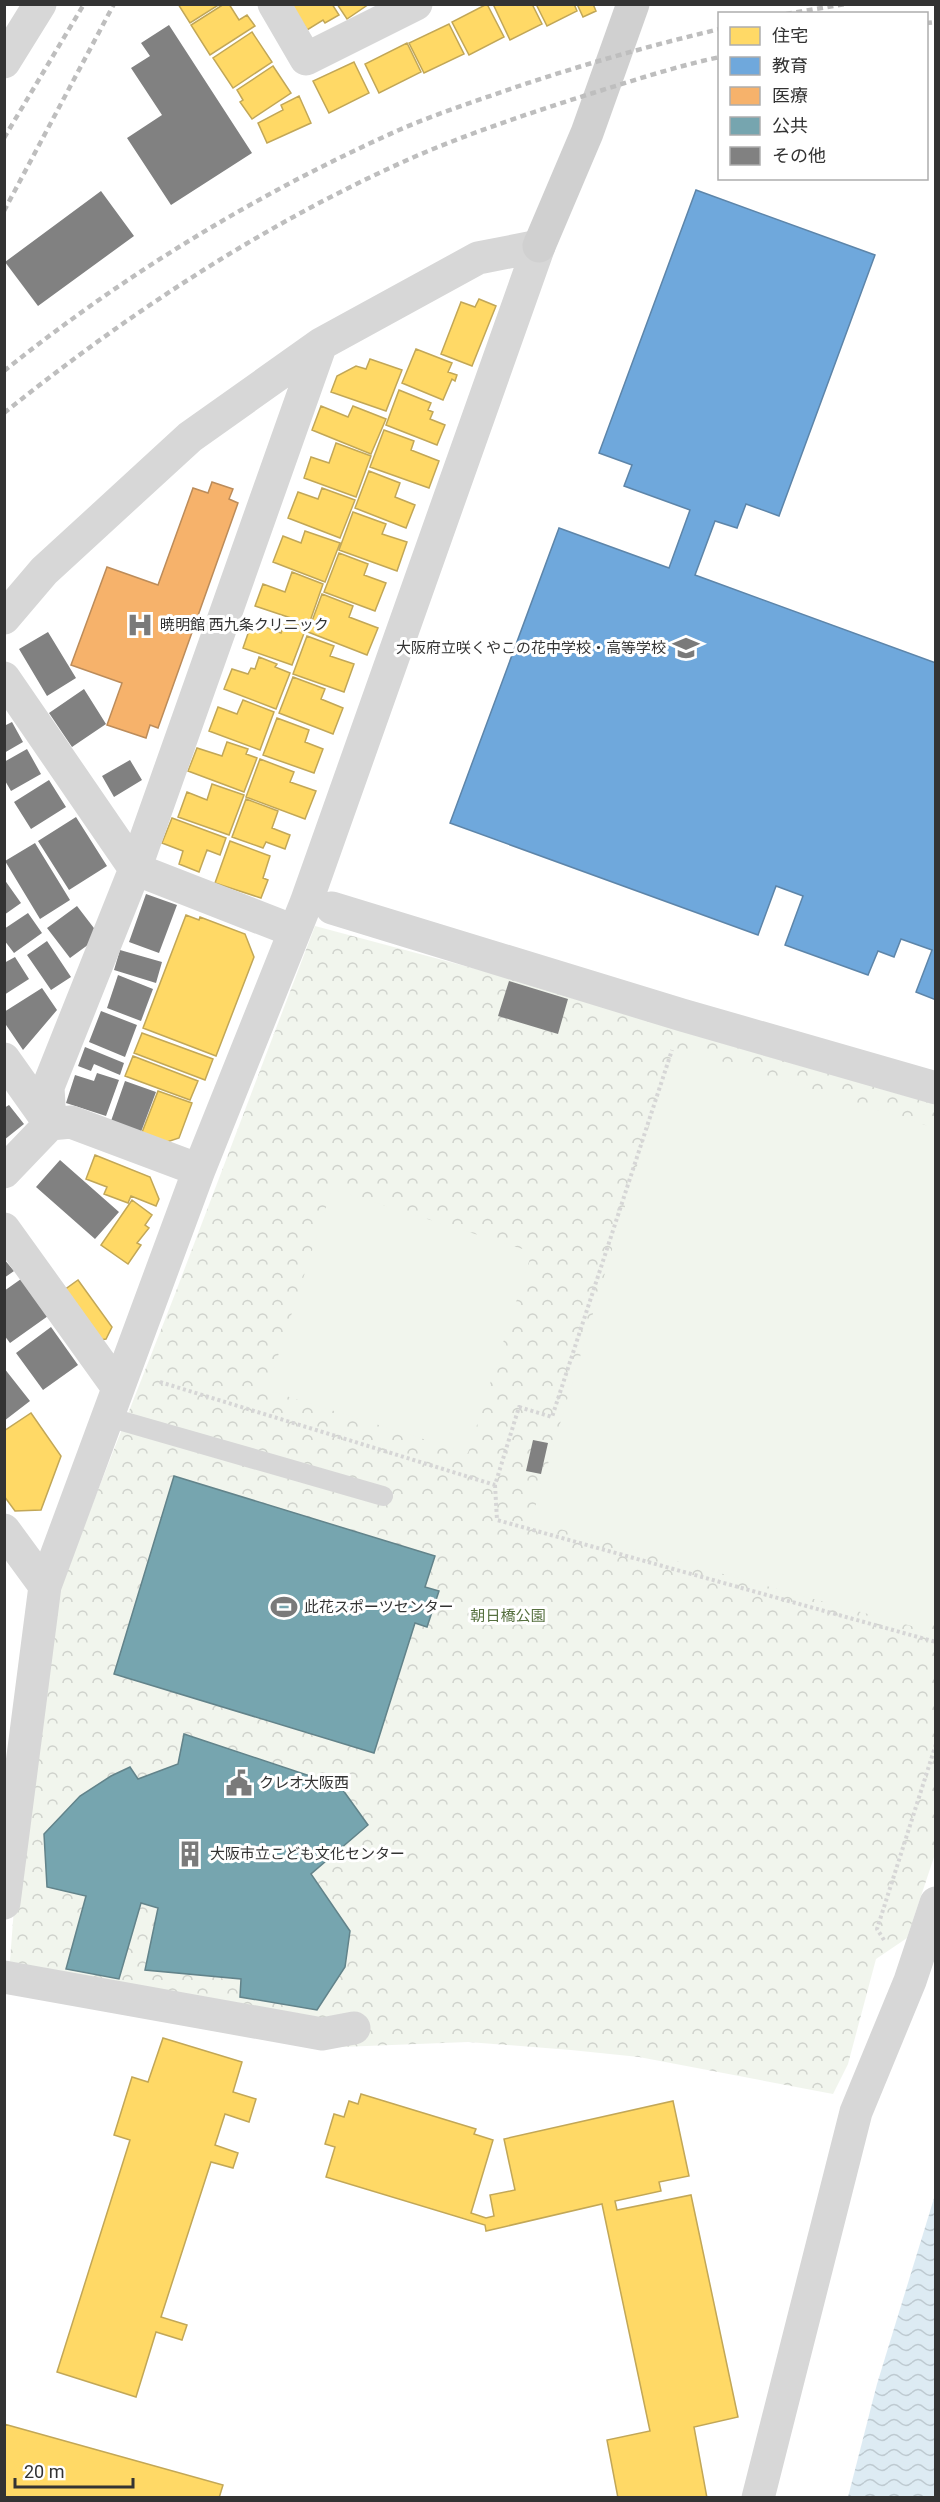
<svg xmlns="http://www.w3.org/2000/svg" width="940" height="2502" viewBox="0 0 940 2502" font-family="Roboto,'Noto Sans JP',sans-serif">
  <defs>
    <pattern id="forest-crowns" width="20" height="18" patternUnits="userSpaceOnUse" patternTransform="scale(1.5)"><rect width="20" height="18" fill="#f1f5ed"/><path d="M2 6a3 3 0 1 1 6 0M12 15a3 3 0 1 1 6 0" fill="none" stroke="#cfd2cc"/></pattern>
    <pattern id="water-waves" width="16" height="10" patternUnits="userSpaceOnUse" patternTransform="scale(1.5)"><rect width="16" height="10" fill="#ddebf3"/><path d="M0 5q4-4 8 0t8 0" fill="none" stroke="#becad1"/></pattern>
  </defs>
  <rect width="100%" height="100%" fill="#fff"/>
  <!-- forest -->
  <path fill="url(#forest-crowns)" d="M 315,926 L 465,966 L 935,1097 L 935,1854 L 907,1938 L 876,1959 L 848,2064 L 833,2094 L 639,2057 L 571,2050 L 468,2042 L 316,2048 L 8,1987 L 15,1895 L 56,1597 L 175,1294 Z"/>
  <!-- pitch -->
  <path fill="#f1f5ed" d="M 692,1052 L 935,1128 L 936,1600 L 926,1630 L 531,1521 L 669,1059 Z
    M 332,1189 L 532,1252 L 468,1453 L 267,1390 Z"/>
  <!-- water -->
  <path fill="url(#water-waves)" d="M 935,2195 L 935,2497 L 848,2497 L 877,2384 Z"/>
  <!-- homes -->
  <path fill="#ffd966" stroke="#c2a757" stroke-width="1.5" d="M 178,4 L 220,4 L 190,23 Z
    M 224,4 L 229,4 L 239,20 L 247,15 L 255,26 L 210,55 L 191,25 Z
    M 291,4 L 332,4 L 339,15 L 325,23 L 323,20 L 307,30 Z
    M 337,4 L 369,4 L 347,19 Z
    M 487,4 L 504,37 L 469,55 L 452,22 Z
    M 493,4 L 532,4 L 542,24 L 510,40 Z
    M 536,4 L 574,4 L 577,11 L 547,26 Z
    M 577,4 L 593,4 L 596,11 L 583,17 Z
    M 449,24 L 464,54 L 424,73 L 409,43 Z
    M 252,32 L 272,62 L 233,88 L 213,58 Z
    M 407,43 L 421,72 L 379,93 L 365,64 Z
    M 354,62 L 369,93 L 329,113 L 313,81 Z
    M 273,66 L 291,93 L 252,119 L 240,102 L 243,100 L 237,90 Z
    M 299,96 L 311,123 L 267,143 L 258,123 L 283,110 L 281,105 Z
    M 479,299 L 496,306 L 472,366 L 441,354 L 461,302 L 475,307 Z
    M 416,349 L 452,363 L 448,372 L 457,375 L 455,381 L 452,379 L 443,400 L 402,383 Z
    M 370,359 L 402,370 L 386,411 L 331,392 L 337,376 L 356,366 L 366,369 Z
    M 399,390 L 431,403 L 428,410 L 433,412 L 430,419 L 445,425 L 437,445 L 386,425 Z
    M 321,406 L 348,417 L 353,406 L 386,419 L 371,454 L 312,430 Z
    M 384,430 L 414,441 L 411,450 L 439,461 L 429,488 L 370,467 Z
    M 336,443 L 371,456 L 356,497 L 304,478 L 311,457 L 329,463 Z
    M 369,471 L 400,483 L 395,497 L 415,505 L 406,528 L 355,508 Z
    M 322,488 L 355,500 L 340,538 L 288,518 L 298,492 L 318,499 Z
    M 353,512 L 386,524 L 382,534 L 407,542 L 397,571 L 339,550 Z
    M 305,531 L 340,543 L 325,582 L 273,562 L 283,536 L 301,543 Z
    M 339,553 L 368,564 L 364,575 L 386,583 L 375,611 L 324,592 Z
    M 292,572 L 323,584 L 309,624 L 255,606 L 263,584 L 285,592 Z
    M 322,594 L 353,606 L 349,617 L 378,628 L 367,655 L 308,632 Z
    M 286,620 L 306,628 L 292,665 L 243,648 L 252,622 L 281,633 Z
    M 307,636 L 334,646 L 330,656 L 354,664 L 344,692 L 293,674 Z
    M 259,657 L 277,664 L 275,667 L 290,673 L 276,709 L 224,689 L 232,669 L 248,674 L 251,668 L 255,669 Z
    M 293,677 L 325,689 L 321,699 L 343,708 L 333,734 L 279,713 Z
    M 243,700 L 274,712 L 260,750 L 209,731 L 218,707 L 237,714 Z
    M 277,718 L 309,730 L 305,742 L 323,749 L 314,773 L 263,755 Z
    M 227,742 L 248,749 L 246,754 L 257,758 L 244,792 L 188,771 L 197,748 L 222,756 Z
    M 260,759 L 294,772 L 290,782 L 316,791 L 305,819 L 246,797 Z
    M 212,784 L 244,795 L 229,835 L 178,817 L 187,792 L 207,800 Z
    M 246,799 L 278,811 L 272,828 L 290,835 L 285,849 L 266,842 L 263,848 L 232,837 Z
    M 172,818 L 226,838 L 220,855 L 207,850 L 199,872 L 179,864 L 183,851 L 162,843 Z
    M 230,841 L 270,856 L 263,878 L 268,880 L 261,898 L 215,883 Z
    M 186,915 L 199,920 L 200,917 L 245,934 L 254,957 L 216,1056 L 143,1028 Z
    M 142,1033 L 213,1059 L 205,1080 L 134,1053 Z
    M 133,1056 L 198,1081 L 190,1100 L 125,1076 Z
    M 158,1091 L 192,1103 L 179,1138 L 164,1143 L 141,1135 Z
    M 95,1155 L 150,1177 L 159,1199 L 156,1206 L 131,1196 L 128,1203 L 104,1194 L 107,1187 L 86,1179 Z
    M 132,1200 L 152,1215 L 145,1225 L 149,1228 L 137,1243 L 141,1245 L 128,1264 L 101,1245 Z
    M 78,1280 L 112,1327 L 106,1339 L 94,1341 L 60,1293 Z
    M 31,1413 L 61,1456 L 41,1510 L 15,1511 L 4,1496 L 4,1431 Z
    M 163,2038 L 242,2062 L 233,2092 L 256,2099 L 249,2122 L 225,2114 L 215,2145 L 238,2153 L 233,2168 L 211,2162 L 161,2317 L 187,2325 L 182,2340 L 156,2332 L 136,2397 L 57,2372 L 130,2140 L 114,2135 L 132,2077 L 148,2082 Z
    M 361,2094 L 476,2129 L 474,2134 L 493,2140 L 471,2213 L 486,2218 L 494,2216 L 490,2195 L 515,2190 L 504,2139 L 673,2101 L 689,2176 L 659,2182 L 661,2191 L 615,2201 L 617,2210 L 691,2195 L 738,2417 L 694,2427 L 707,2498 L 618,2498 L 607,2440 L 650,2431 L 602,2204 L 486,2231 L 485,2225 L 326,2177 L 335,2147 L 325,2144 L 334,2114 L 344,2117 L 349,2101 L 358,2104 Z
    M 4,2424 L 223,2485 L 219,2498 L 4,2498 Z"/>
  <!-- schools -->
  <path fill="#6fa8dc" stroke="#5d85a9" stroke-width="1.5" d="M 696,190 L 875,255 L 779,516 L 746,504 L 737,528 L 715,521 L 695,575 L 936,663 L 936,1000 L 916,992 L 932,950 L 901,939 L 894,957 L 878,951 L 868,975 L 785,945 L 803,896 L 776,886 L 758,935 L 450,823 L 559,528 L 669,568 L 690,510 L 624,486 L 632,465 L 599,453 Z"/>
  <!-- health -->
  <path fill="#f6b26b" stroke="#bc8c5a" stroke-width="1.5" d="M 212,482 L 233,489 L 229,499 L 238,503 L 158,728 L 150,725 L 146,738 L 107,725 L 122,683 L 71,665 L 107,567 L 158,585 L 193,488 L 208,493 Z"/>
  <!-- public -->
  <path fill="#76a5af" stroke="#62838a" stroke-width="1.5" d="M 174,1476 L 435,1556 L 425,1587 L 439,1591 L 427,1627 L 415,1623 L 374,1753 L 114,1674 Z
    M 184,1734 L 340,1786 L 368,1825 L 311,1874 L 350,1931 L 345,1967 L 317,2010 L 240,1997 L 241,1979 L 145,1970 L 158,1908 L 141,1903 L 119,1979 L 66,1969 L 86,1896 L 47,1887 L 44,1834 L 80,1796 L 111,1776 L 130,1767 L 138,1779 L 178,1764 Z"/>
  <!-- building -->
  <path fill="#818181" d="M 169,25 L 252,153 L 171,205 L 127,138 L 162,115 L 131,68 L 150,56 L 141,43 Z
    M 101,191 L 134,236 L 38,306 L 5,262 Z
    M 48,632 L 76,678 L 47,696 L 19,649 Z
    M 84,689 L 106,724 L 72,747 L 49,713 Z
    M 12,722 L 23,742 L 4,753 L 4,726 Z
    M 27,749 L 41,774 L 11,791 L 4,779 L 4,762 Z
    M 130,760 L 142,780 L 114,797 L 102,776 Z
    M 49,780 L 66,807 L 31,829 L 14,802 Z
    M 76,817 L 107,866 L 69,890 L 38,841 Z
    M 35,843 L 70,900 L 40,919 L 5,861 Z
    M 4,879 L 21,903 L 4,915 Z
    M 146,894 L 177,905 L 159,953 L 129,942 Z
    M 77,906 L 100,936 L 70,958 L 47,928 Z
    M 28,913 L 42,933 L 14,953 L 4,940 L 4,929 Z
    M 47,941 L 71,977 L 51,990 L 27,955 Z
    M 120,950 L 162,962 L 156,983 L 114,970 Z
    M 15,957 L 29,979 L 4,995 L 4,963 Z
    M 118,975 L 153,989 L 141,1021 L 107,1008 Z
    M 509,981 L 568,999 L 558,1034 L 498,1016 Z
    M 42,988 L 57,1010 L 23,1050 L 4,1022 L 4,1012 Z
    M 101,1011 L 137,1025 L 125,1057 L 89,1042 Z
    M 85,1047 L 124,1063 L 120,1075 L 94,1064 L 91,1071 L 78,1066 Z
    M 97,1073 L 119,1080 L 106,1116 L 66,1103 L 75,1075 L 94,1081 Z
    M 125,1081 L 156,1092 L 141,1132 L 111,1121 Z
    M 9,1105 L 24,1124 L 4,1140 L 4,1108 Z
    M 60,1160 L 119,1212 L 95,1239 L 36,1187 Z
    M 4,1259 L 14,1271 L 4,1278 Z
    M 21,1279 L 48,1316 L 10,1343 L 4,1335 L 4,1291 Z
    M 51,1327 L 78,1365 L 43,1390 L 16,1353 Z
    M 4,1368 L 30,1401 L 4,1421 Z
    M 533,1440 L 548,1443 L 541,1474 L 526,1471 Z"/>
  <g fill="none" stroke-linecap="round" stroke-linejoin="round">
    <!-- path -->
    <path stroke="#d6d6d6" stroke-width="4" stroke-dasharray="3 3" stroke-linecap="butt" d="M 160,1382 L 495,1485 L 519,1407 L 552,1417 L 672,1050
      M 495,1485 L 497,1520 L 936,1642
      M 884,1940 L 877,1929 L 936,1744"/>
    <!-- lane -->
    <path stroke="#d7d7d7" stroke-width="20" d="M 108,1417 L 383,1496"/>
    <!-- street -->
    <path stroke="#d7d7d7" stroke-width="33" d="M 274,4 L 306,59 L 416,4
      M 4,62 L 40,4
      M 4,618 L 44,571 L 190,437 L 321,344 L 478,258 L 539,246
      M 4,678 L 135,869 L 294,931
      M 332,908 L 682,1015 L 936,1088
      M 4,1059 L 50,1124 L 71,1122 L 199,1170
      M 4,1172 L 50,1124 L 48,1087 L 135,869 L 321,344
      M 4,1229 L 118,1388
      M 4,1530 L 45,1586
      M 4,1903 L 45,1586 L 199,1170 L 306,903 L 539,246
      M 4,1977 L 322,2034 L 354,2028
      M 758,2498 L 856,2112 L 910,1981 L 936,1903"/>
    <!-- secondary -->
    <path stroke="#d0d0d0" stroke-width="33" d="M 539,246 L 587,133 L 633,4"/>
    <!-- rail -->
    <path stroke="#bebebe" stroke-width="4.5" stroke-dasharray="6 4.5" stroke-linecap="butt" d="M 786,14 L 846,4
      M 926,23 L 936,22
      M 4,138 L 84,4
      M 4,211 L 114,4
      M 4,371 C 125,274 258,193 399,130 C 438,113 479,100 519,86 C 585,64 652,45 720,29
      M 4,413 C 130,312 267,222 414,157 C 472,132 533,112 593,93 C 635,80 677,66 720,57"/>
  </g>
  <!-- icons -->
  <defs>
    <g id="hospital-bare" transform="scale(2.07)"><path d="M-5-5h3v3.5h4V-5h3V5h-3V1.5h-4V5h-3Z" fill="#7a7a7a" stroke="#fff" stroke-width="2.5" paint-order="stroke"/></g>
    <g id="school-bare" transform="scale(2.07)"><path d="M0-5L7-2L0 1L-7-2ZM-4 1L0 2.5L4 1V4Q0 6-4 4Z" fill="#7a7a7a" stroke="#fff" stroke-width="2.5" paint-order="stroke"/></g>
    <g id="stadium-bare" transform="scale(2.07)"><path d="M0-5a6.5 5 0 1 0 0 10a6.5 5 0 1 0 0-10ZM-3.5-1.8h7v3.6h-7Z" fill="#7a7a7a" stroke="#fff" stroke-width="2.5" paint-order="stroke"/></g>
    <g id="civic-bare" transform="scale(2.07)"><path d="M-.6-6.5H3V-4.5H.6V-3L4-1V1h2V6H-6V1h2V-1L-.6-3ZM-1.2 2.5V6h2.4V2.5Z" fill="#7a7a7a" stroke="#fff" stroke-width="2.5" paint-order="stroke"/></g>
    <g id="building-bare" transform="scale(2.07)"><path d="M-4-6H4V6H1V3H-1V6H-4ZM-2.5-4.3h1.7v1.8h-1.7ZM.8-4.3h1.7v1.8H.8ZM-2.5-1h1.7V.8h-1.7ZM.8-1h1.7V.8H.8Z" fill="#7a7a7a" stroke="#fff" stroke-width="2.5" paint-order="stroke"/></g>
  </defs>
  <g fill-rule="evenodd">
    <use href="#hospital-bare" x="140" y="625"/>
    <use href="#school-bare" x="686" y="648"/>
    <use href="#stadium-bare" x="284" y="1607"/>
    <use href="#civic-bare" x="239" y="1783"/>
    <use href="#building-bare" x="190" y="1854"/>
  </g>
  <g text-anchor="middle" stroke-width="6" stroke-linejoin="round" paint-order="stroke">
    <!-- poi labels -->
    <g font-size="15" fill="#333" stroke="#fff" text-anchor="start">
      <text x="160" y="630">暁明館 西九条クリニック</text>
      <text x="666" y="653" text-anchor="end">大阪府立咲くやこの花中学校・高等学校</text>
      <text x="304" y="1612">此花スポーツセンター</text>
      <text x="259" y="1788">クレオ大阪西</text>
      <text x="210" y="1859">大阪市立こども文化センター</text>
    </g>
    <!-- park labels -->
    <g font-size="15" fill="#56703f" stroke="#fff">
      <text x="508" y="1621">朝日橋公園</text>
    </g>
  </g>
  <!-- border -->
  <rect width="940" height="2502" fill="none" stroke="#333333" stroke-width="12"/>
  <!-- legend -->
  <rect x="718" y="12" width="210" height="168" fill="#ffffff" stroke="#adadad" stroke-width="1.5"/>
  <rect x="730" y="27" width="30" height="18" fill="#ffd966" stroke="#adadad" stroke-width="1.5"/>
  <text x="772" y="42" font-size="18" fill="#333333">住宅</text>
  <rect x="730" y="57" width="30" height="18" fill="#6fa8dc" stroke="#adadad" stroke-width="1.5"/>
  <text x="772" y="72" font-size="18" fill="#333333">教育</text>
  <rect x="730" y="87" width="30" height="18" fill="#f6b26b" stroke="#adadad" stroke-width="1.5"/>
  <text x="772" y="102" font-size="18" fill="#333333">医療</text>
  <rect x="730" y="117" width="30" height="18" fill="#76a5af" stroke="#adadad" stroke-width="1.5"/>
  <text x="772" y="132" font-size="18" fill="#333333">公共</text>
  <rect x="730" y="147" width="30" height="18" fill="#818181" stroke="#adadad" stroke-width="1.5"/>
  <text x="772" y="162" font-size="18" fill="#333333">その他</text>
  <!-- scale -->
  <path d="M15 2478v9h118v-9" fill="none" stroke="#333333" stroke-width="3"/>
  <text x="24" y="2478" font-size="18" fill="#333333" stroke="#ffffff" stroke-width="4.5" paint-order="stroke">20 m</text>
</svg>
